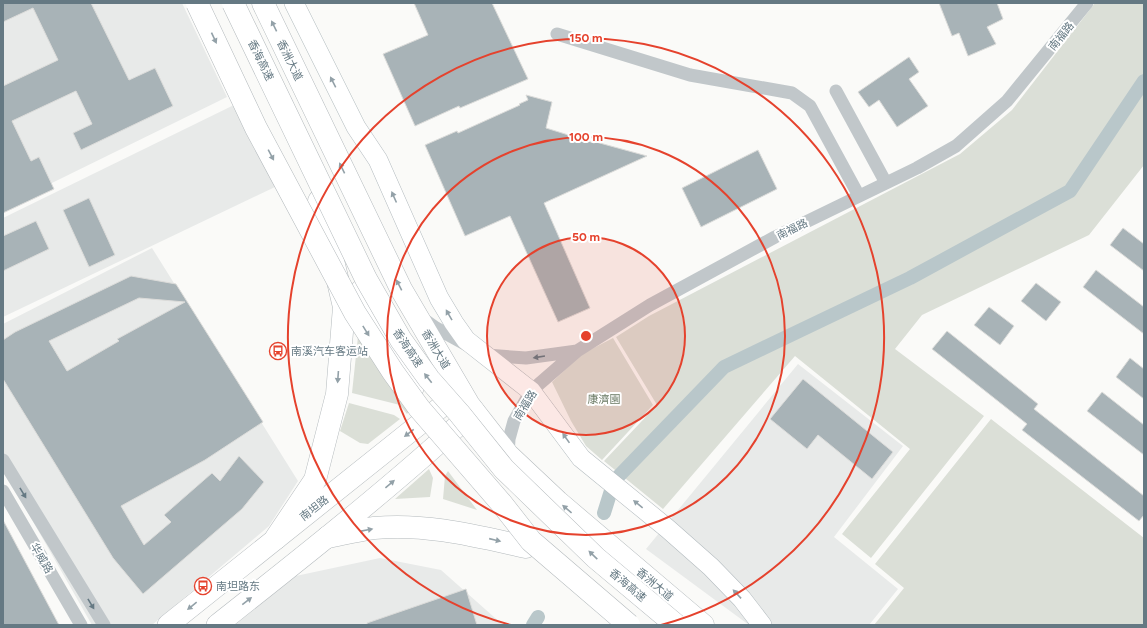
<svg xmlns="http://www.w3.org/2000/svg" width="1147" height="628" viewBox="0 0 1147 628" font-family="Figtree,'Noto Sans SC',sans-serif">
  <rect width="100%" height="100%" fill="#fafaf8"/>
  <!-- built -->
  <path fill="#e8eae9" d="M 3,3 L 182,3 L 227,97 L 3,207 Z
    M 236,104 L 275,187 L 3,317 L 3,218 Z
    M 152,248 L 298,481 L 269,526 L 152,625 L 92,625 L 3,469 L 3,324 Z
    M 798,364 L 903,446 L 834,537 L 898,589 L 869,625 L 749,625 L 646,549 Z
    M 380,558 L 441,570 L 503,625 L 235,625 L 291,577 Z"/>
  <!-- green -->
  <path fill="#dbdfd7" d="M 1095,3 L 1144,3 L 1144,165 L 1089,235 L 922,315 L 895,349 L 984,416 L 871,558 L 842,534 L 910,449 L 795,356 L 663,509 L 604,461 L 657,405 L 616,337 L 649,316 L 960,154 L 1012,110 Z
    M 359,327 L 410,410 L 407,414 L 400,405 L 352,393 Z
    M 613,338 L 653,405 L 602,460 L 586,446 L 571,421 L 552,382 L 582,354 Z
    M 349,403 L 394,415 L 400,419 L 368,444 L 360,443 L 340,431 Z
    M 991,419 L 1144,538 L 1144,625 L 874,625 L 904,588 L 875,564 Z
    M 429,469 L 433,478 L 430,497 L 395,499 Z
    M 448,471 L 477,510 L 443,499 L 445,476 Z"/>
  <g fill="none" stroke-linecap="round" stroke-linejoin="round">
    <!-- canal -->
    <path stroke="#b9c7ca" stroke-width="14" d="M 604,513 L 614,481 L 724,367 L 910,278 L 1070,191 L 1144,81
      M 533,625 L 538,617"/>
  </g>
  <!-- building -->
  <path fill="#a8b3b7" stroke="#dcdcda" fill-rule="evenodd" d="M 3,3 L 91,3 L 129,80 L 155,68 L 173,106 L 81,150 L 73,133 L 92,124 L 76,91 L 12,121 L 31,161 L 39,157 L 54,189 L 3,213 L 3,86 L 58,60 L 33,8 L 3,22 Z
    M 414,3 L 492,3 L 528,79 L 460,108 L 459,106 L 415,126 L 383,54 L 428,35 Z
    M 939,3 L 997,3 L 1003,19 L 987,27 L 996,44 L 968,56 L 959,33 L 952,36 Z
    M 909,57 L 919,72 L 909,79 L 928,106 L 897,127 L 879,100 L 869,107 L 858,92 Z
    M 526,95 L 552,102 L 546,128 L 594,143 L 596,142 L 647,156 L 544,203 L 590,308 L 558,322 L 510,216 L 465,236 L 425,145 L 457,131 L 458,133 L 520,105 L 519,104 L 528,100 Z
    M 758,150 L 777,189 L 701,227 L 682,188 Z
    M 89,198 L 115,255 L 89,267 L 63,210 Z
    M 36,221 L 49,249 L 3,271 L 3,236 Z
    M 1123,228 L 1144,244 L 1144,271 L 1110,245 Z
    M 1096,270 L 1144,307 L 1144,334 L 1083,287 Z
    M 131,276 L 176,284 L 263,422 L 205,460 L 121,506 L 144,545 L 171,522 L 164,515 L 212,473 L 220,481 L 239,456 L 264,482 L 242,509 L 143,594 L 113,558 L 3,379 L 3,340 L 15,332 ZM 139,298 L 185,302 L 117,339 L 119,341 L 67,371 L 49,341 Z
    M 1036,283 L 1061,302 L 1046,321 L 1021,301 Z
    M 989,307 L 1014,326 L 1000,345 L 974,325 Z
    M 947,331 L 1038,404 L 1034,409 L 1144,496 L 1144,515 L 1139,521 L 1022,430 L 1027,424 L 932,349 Z
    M 1130,358 L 1144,369 L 1144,399 L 1116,377 Z
    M 803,379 L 893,452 L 872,479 L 818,435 L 807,449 L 770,419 Z
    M 1102,392 L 1144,425 L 1144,455 L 1087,411 Z
    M 3,520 L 59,625 L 3,625 Z
    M 466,589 L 477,625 L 367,625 L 367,623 Z"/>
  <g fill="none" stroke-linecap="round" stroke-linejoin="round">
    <!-- secondary casing -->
    <g stroke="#b3bbbf" stroke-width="20">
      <path id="secondary" d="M 294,3 L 356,127 L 378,160 L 439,298 L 454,323 L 466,340 L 531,391 L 581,458 L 668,529 L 711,567 L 742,599 L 762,625"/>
    </g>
    <!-- primary casing -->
    <g stroke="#b5bbbe" stroke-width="22">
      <path id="primary" d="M 168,625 L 461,391
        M 217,625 C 304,556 392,487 474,411"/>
    </g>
    <!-- highway casing -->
    <g stroke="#b4babd" stroke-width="23">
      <path id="highway" d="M 263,3 L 401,289 L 469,405 L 508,455 L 558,502 L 703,625
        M 361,291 L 413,387
        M 328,537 C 343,534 359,530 374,528 C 426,523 476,536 526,547
        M 276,538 L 315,480 L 337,394 L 344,307 L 319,201"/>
    </g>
    <!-- street -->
    <path stroke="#c1c7ca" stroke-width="13" d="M 557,34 L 690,75 L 792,93 L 810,106 L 859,196
      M 836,91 L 886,183
      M 422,318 L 436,328 L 467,345
      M 486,355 L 526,358 L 577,351
      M 508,455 L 509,439 L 514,421 L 531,391 L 577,351 L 650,305 L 775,237 L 917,168 L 956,146 L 1007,101 L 1087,3
      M 3,460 L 104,625
      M 3,491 L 81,625"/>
    <!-- secondary -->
    <use href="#secondary" stroke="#fff" stroke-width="19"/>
    <!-- primary -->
    <use href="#primary" stroke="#fff" stroke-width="21"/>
    <!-- highway -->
    <use href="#highway" stroke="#fff" stroke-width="22"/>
    <!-- highway-bridge casing -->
    <g stroke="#b4babd" stroke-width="23" stroke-linecap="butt">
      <path id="highway-bridge" d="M 197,3 L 256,128 L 355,313 L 393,372 L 419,408 L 502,504 L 531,541 L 629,625
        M 233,3 L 366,279 L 401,340 L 429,379 L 459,413 L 504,469 L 596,558 L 676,625"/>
    </g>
    <!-- highway-bridge -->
    <use href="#highway-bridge" stroke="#fff" stroke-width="22"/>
  </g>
  <!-- one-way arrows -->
  <defs><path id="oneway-solid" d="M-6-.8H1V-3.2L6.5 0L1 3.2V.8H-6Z"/></defs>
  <g fill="#93a1a8">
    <use href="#oneway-solid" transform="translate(274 26) rotate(-116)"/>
    <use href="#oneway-solid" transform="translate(214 38) rotate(65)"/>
    <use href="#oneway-solid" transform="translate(333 82) rotate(-117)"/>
    <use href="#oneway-solid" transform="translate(271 155) rotate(62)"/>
    <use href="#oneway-solid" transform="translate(342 168) rotate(-116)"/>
    <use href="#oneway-solid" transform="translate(394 197) rotate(-114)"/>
    <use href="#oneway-solid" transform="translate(399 285) rotate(-117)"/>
    <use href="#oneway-solid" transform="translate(449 315) rotate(-120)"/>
    <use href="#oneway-solid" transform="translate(366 331) rotate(58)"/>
    <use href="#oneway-solid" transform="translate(338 377) rotate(94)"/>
    <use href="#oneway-solid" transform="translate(428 378) rotate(-128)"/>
    <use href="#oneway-solid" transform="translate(409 433) rotate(142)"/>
    <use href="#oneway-solid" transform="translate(566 438) rotate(-125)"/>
    <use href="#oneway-solid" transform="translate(390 484) rotate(-40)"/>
    <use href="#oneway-solid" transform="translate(638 504) rotate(-141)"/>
    <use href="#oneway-solid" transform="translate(567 509) rotate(-140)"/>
    <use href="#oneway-solid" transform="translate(367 530) rotate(-11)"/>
    <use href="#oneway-solid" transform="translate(495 540) rotate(13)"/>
    <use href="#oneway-solid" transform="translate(593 555) rotate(-136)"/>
    <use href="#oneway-solid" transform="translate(737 594) rotate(-133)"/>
    <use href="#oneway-solid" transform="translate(247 601) rotate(-38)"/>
    <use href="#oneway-solid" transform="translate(192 606) rotate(141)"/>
  </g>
  <g fill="#657983">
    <use href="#oneway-solid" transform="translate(539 357) rotate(171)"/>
    <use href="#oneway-solid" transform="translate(23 493) rotate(59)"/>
    <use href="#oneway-solid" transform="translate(91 604) rotate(59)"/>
  </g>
  <!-- distance rings -->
  <circle cx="586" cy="336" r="99" fill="#e5422d" fill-opacity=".12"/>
  <g fill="none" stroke="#e5422d" stroke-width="2">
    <circle cx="586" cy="336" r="99"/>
    <circle cx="586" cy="336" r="199"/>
    <path d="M511 625A298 298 0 1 1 661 625"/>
  </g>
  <!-- icons -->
  <defs>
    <g id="bus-ring" transform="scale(0.9)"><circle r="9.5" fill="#fff" stroke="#e5422d" stroke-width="1.5"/><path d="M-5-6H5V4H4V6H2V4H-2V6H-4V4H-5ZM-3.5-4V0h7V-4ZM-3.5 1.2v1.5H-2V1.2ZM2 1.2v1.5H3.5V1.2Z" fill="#e5422d"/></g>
  </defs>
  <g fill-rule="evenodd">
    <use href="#bus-ring" x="278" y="351"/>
    <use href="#bus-ring" x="203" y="586"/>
  </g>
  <g text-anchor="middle" stroke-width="4" stroke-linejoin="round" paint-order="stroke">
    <!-- street labels -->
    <g font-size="11" fill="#657983" stroke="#fff">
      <text transform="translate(1061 36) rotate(-51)" y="4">南福路</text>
      <text transform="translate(261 60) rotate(64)" y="4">香海高速</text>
      <text transform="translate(290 60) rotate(64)" y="4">香洲大道</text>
      <text transform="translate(792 229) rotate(-26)" y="4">南福路</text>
      <text transform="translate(408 348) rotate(56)" y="4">香海高速</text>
      <text transform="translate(436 349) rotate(59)" y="4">香洲大道</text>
      <text transform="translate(525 405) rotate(-58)" y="4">南福路</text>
      <text transform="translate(314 508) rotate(-38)" y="4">南坦路</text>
      <text transform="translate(42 558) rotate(60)" y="4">华威路</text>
      <text transform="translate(655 584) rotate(40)" y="4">香洲大道</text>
      <text transform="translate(628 585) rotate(40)" y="4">香海高速</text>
    </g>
    <!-- poi labels -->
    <g font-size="11" fill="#657983" stroke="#fff" text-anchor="start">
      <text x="291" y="355">南溪汽车客运站</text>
      <text x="216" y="590">南坦路东</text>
    </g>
    <!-- park labels -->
    <g font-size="11" fill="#6a7a64" stroke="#fff">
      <text x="604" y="403">康濟園</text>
    </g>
  </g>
  <circle cx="586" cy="336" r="6" fill="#e5422d" stroke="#fff" stroke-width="2"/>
  <g font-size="12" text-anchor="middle" font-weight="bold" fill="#e5422d" stroke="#fff" stroke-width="4" stroke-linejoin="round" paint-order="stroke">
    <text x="586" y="42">150 m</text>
    <text x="586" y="141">100 m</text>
    <text x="586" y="241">50 m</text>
  </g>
  <!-- border -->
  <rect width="1147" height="628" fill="none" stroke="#657983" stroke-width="8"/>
</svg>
